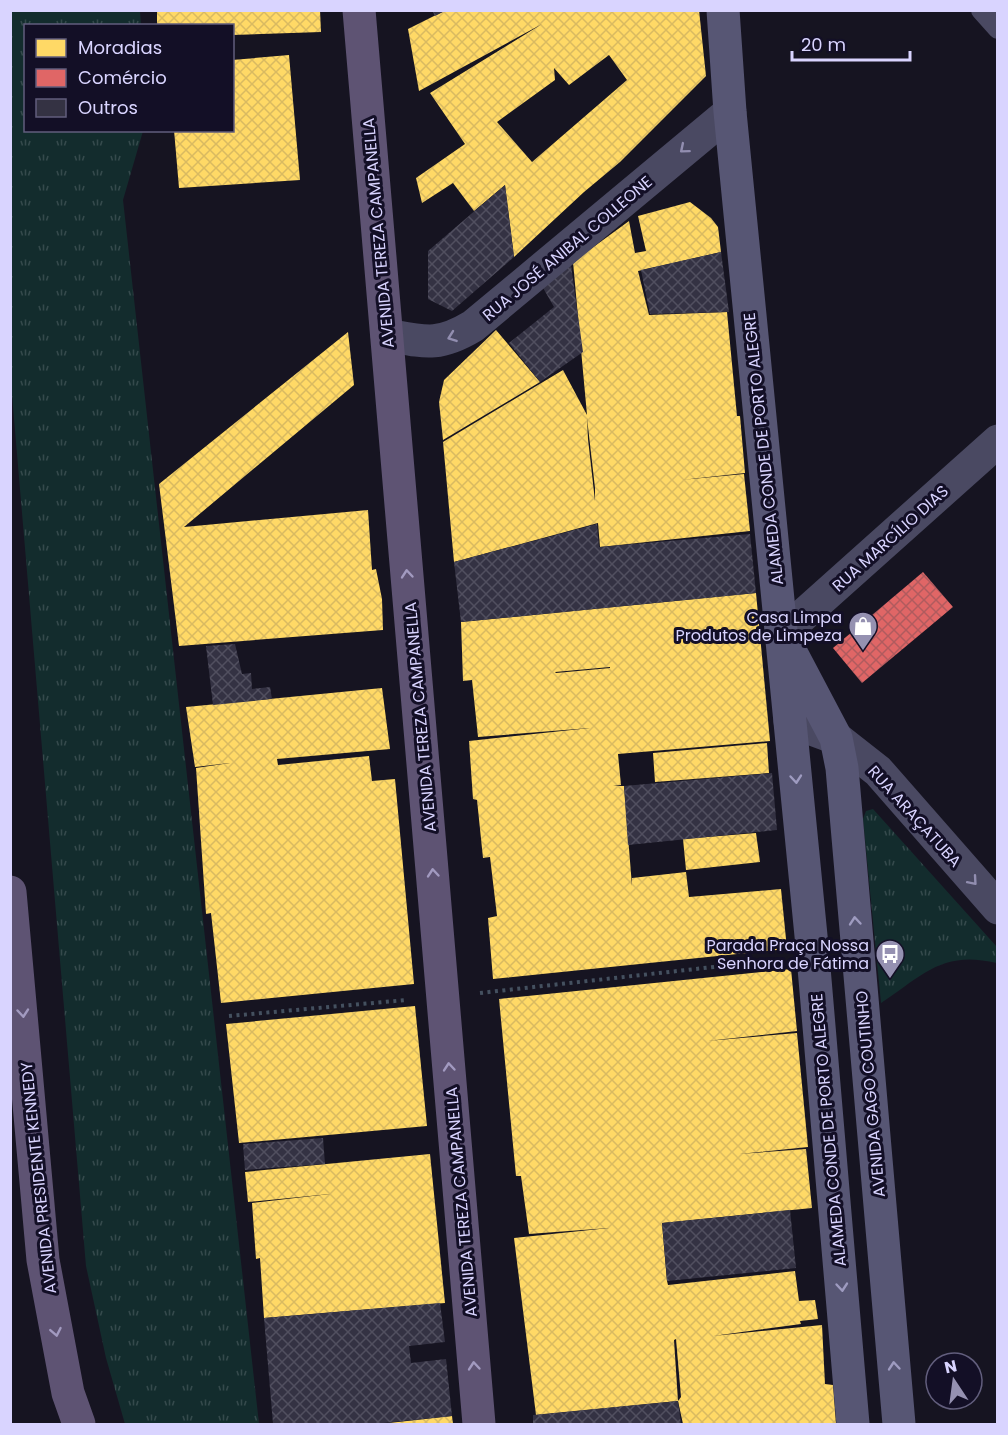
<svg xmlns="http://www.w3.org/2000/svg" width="1008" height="1435" viewBox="0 0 1008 1435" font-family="Poppins,sans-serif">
  <defs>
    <pattern id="park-tufts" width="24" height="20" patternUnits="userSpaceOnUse" patternTransform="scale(1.5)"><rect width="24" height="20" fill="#132c2d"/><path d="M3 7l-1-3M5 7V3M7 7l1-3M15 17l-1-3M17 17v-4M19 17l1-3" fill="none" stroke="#354a4c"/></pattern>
    <pattern id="homes-cross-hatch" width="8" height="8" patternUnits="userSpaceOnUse" patternTransform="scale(1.5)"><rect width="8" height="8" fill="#ffd966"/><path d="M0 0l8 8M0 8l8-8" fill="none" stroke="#d9ba61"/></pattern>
    <pattern id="shops-cross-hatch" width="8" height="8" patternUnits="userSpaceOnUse" patternTransform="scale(1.5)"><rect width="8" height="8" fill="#e06666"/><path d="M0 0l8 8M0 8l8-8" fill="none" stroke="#b05b5e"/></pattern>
    <pattern id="building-cross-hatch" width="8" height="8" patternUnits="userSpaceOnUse" patternTransform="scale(1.5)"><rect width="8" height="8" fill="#343243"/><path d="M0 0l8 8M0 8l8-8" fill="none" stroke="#514f5f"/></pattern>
  </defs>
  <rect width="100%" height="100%" fill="#161421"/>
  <!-- park -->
  <path fill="url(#park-tufts)" d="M 10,11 L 140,11 L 141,25 L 26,26 L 26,130 L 143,131 L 123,200 L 259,1424 L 125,1424 L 106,1358 L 86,1266 L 11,383 Z
    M 873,809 L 997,947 L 997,963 C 943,950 924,974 881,1003 L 863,819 L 866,811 Z"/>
  <!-- homes -->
  <path fill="url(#homes-cross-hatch)" fill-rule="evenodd" d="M 157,10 L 320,10 L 321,32 L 232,35 L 232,26 L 157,26 Z
    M 446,10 L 699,10 L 706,76 L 620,162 L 584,192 L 514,257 L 505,185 L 474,211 L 453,183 L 422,203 L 416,178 L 465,144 L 430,93 L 542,24 L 419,91 L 408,29 ZM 609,55 L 627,80 L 532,162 L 497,122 L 555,80 L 554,68 L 569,85 Z
    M 289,55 L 300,180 L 179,188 L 174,130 L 232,130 L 232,60 Z
    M 690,202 L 711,218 L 718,227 L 721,252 L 638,271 L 649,315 L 727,312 L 737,416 L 740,416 L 745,473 L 681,480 L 744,474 L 750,531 L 600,547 L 598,523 L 454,562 L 443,442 L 563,370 L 587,415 L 573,262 L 629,221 L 635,253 L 646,251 L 638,216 ZM 587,418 L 595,488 L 595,501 L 588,439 Z
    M 496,330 L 540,382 L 443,440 L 439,402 L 444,380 Z
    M 348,332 L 354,385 L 184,527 L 368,510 L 372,570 L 376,569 L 382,599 L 383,630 L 179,646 L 159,484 Z
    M 756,593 L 770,741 L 618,754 L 621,785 L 613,786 L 624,786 L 632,886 L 632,878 L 686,872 L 689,897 L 781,889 L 787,949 L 493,979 L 488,918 L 497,916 L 490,857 L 483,858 L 477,800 L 473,799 L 469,741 L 590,728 L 478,737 L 472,680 L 463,681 L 461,622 ZM 610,667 L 610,668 L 556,673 L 555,672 Z
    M 382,688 L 390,749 L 277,759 L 278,765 L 369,756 L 372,781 L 395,779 L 414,984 L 221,1003 L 211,913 L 206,914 L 196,768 L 230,763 L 195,767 L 186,707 Z
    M 767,743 L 769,773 L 655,782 L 653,753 Z
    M 756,833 L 760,862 L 686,870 L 683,839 Z
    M 791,969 L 797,1031 L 707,1041 L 797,1033 L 808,1147 L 739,1154 L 806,1149 L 812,1208 L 662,1223 L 667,1281 L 668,1285 L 795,1271 L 799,1301 L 815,1300 L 818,1319 L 800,1321 L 801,1324 L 713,1336 L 822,1325 L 825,1384 L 833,1385 L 836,1424 L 683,1424 L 678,1401 L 681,1397 L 676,1339 L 674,1340 L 678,1401 L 536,1415 L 514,1238 L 609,1228 L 529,1234 L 521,1176 L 516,1176 L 499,999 Z
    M 415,1006 L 427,1126 L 239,1143 L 226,1024 Z
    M 430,1154 L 445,1303 L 264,1318 L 260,1258 L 256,1259 L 252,1203 L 330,1194 L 248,1202 L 245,1172 Z
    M 452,1416 L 453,1424 L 389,1424 L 389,1423 Z"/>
  <!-- shops -->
  <path fill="url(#shops-cross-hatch)" d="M 923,572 L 953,607 L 862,683 L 833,648 Z"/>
  <!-- building -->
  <path fill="url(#building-cross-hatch)" d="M 432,10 L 447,10 L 435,16 Z
    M 505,185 L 514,257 L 452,311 L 428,299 L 428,251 Z
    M 721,252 L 729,312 L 650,314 L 641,270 Z
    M 571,265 L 583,352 L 540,382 L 509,343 L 554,307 L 542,286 Z
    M 597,524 L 599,547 L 750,534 L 756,593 L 461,622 L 454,562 Z
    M 235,644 L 242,674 L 251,673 L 252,689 L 270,687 L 272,699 L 213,705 L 206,646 Z
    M 772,773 L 777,830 L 628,845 L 624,786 Z
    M 323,1138 L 325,1164 L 245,1170 L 243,1144 Z
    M 790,1210 L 796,1268 L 667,1281 L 662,1223 Z
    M 440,1303 L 445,1342 L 409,1346 L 411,1363 L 446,1359 L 452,1416 L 374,1424 L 273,1424 L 264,1318 Z
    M 678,1401 L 681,1424 L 533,1424 L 533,1415 Z"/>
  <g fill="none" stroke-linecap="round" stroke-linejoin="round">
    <!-- path -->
    <path stroke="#44505f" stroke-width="4" stroke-dasharray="3 4.5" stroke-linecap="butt" d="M 480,993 L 776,960
      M 229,1016 L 406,1000"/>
    <!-- service -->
    <path stroke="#4a4962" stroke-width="20" d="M 981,10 L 998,29"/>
    <!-- minor -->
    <path stroke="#4a4962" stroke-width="33" d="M 387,335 C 425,342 438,347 473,326 L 730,112
      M 781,635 L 998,441
      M 790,721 L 836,738 L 878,771 L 998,908"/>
    <!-- secondary -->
    <path stroke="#575674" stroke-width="33" d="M 723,10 L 730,112 L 813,956 L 853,1424
      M 788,647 L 836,738 L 842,768 L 899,1424"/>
    <!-- primary -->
    <path stroke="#5e5373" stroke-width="33" d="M 359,10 L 479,1424
      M 10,892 L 43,1260 L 68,1393 L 79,1424"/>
  </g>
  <!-- one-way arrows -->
  <defs><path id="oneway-chevron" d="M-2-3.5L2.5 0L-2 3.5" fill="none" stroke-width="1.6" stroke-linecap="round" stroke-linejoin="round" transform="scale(1.5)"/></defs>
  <g stroke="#928eb0">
    <use href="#oneway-chevron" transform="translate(684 149) rotate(140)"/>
    <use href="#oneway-chevron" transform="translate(452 337) rotate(160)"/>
    <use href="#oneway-chevron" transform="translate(973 881) rotate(49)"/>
  </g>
  <g stroke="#a29ac0">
    <use href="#oneway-chevron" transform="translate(407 574) rotate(-95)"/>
    <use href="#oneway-chevron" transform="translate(433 873) rotate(-95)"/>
    <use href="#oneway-chevron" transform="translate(23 1013) rotate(85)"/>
    <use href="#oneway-chevron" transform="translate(449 1067) rotate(-95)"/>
    <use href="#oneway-chevron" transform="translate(56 1332) rotate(79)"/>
    <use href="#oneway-chevron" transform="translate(474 1366) rotate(-95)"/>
  </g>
  <g stroke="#9e9bc0">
    <use href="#oneway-chevron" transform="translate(796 779) rotate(85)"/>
    <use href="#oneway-chevron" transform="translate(855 921) rotate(-95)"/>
    <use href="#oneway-chevron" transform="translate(842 1287) rotate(85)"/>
    <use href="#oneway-chevron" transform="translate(894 1366) rotate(-95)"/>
  </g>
  <!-- icons -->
  <defs>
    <g id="shop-pin" transform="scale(1.5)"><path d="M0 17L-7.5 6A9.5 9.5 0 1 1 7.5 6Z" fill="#9591b1" stroke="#130f26"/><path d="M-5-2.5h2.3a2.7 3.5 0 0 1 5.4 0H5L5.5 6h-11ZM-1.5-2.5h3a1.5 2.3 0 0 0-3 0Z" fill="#fff"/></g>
    <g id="bus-pin" transform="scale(1.5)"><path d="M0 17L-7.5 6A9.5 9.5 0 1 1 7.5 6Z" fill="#9591b1" stroke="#130f26"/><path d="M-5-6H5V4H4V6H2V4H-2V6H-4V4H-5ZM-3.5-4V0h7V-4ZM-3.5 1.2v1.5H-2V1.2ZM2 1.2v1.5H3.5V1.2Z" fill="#fff"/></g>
  </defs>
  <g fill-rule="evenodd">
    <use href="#shop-pin" x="863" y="626"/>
    <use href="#bus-pin" x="890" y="954"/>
  </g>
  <g text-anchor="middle" stroke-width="6" stroke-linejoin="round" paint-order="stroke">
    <!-- street labels -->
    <g font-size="16" fill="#d9d4ff" stroke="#130f26">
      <text transform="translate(378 233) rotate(-95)" y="6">AVENIDA TEREZA CAMPANELLA</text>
      <text transform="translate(567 248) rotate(-40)" y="6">RUA JOSÉ ANIBAL COLLEONE</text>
      <text transform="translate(763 449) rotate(-96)" y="6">ALAMEDA CONDE DE PORTO ALEGRE</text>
      <text transform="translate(890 538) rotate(-42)" y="6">RUA MARCÍLIO DIAS</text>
      <text transform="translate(420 717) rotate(-95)" y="6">AVENIDA TEREZA CAMPANELLA</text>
      <text transform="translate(915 816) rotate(48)" y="6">RUA ARAÇATUBA</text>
      <text transform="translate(870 1094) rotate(-95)" y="6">AVENIDA GAGO COUTINHO</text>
      <text transform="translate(828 1130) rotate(-95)" y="6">ALAMEDA CONDE DE PORTO ALEGRE</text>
      <text transform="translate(38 1178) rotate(-96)" y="6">AVENIDA PRESIDENTE KENNEDY</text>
      <text transform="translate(461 1202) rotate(-95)" y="6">AVENIDA TEREZA CAMPANELLA</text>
    </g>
    <!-- poi labels -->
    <g font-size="16" fill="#d9d4ff" stroke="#130f26" text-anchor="end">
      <text x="842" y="623">Casa Limpa<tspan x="842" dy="18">Produtos de Limpeza</tspan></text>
      <text x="869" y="951">Parada Praça Nossa<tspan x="869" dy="18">Senhora de Fátima</tspan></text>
    </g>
  </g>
  <!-- border -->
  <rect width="1008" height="1435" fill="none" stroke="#d9d4ff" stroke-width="24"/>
  <!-- legend -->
  <rect x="24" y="24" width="210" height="108" fill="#130f26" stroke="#625e7d" stroke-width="1.5"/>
  <rect x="36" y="39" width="30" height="18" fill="#ffd966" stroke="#625e7d" stroke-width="1.5"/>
  <text x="78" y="54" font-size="18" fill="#d9d4ff">Moradias</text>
  <rect x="36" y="69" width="30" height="18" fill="#e06666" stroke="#625e7d" stroke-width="1.5"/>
  <text x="78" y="84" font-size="18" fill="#d9d4ff">Comércio</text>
  <rect x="36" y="99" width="30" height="18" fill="#343243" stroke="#625e7d" stroke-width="1.5"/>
  <text x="78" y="114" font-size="18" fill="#d9d4ff">Outros</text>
  <!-- north arrow -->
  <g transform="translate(954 1381) rotate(347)"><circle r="28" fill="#130f26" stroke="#625e7d" stroke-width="1.5"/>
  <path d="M0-4.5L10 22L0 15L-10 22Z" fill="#9591b1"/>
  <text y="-9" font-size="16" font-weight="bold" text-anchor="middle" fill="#d9d4ff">N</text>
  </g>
  <!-- scale -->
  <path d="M792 51v9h118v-9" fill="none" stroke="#d9d4ff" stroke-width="3"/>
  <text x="801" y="51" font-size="18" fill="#d9d4ff" stroke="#130f26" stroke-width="4.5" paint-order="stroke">20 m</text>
</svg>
